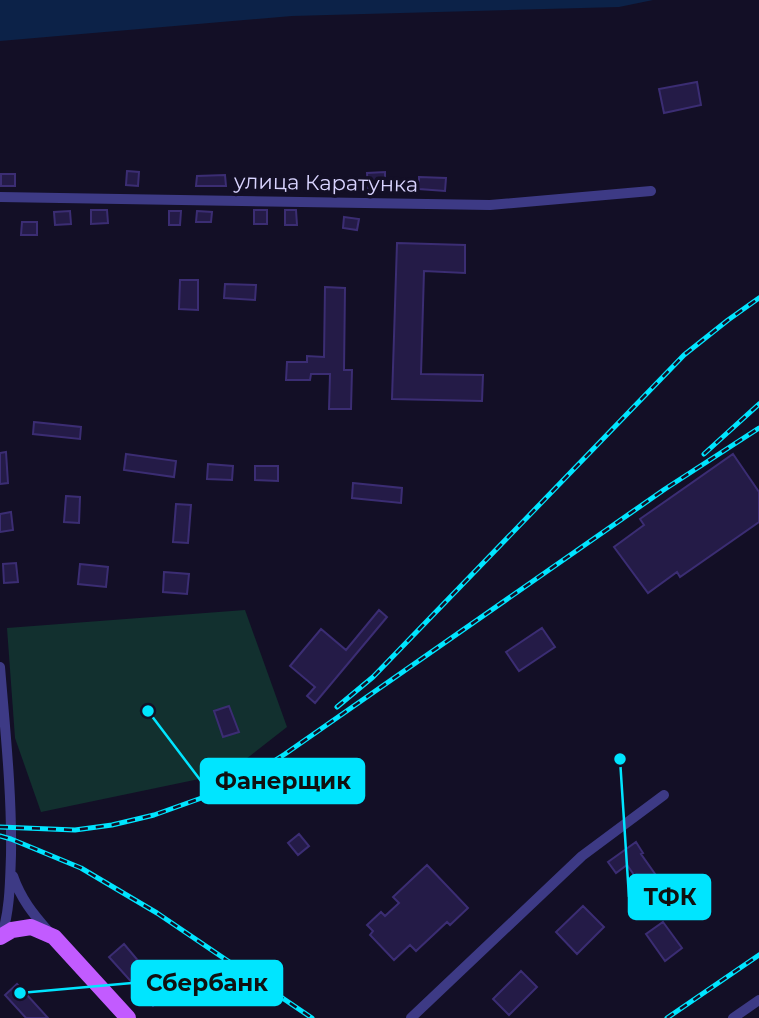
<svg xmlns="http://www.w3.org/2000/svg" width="759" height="1018" viewBox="0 0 759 1018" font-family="Montserrat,sans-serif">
  <rect width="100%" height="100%" fill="#130f26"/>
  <!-- green -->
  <path fill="#12302f" d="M 245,610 L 287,727 L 228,773 L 41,812 L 15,738 L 7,628 Z"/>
  <!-- water -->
  <path fill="#0c2248" d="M 0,0 L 653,0 L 619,7 L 292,16 L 0,41 Z"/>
  <!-- building -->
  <path fill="#241b47" stroke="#3b2d73" stroke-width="2" d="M 697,82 L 701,105 L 664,113 L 659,89 Z
    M 127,171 L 139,172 L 138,186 L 126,185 Z
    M 385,172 L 385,187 L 368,188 L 367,173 Z
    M 1,174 L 15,174 L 15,186 L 1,186 Z
    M 225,175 L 226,186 L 196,186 L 197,176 Z
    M 419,177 L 446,178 L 445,191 L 419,189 Z
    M 91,210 L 107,210 L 108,223 L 91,224 Z
    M 254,210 L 267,210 L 267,224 L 254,224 Z
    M 285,210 L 296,210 L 297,225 L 285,225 Z
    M 70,211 L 71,224 L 55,225 L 54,212 Z
    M 169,211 L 181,211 L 180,225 L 169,225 Z
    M 197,211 L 212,212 L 211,222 L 196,222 Z
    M 344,217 L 359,219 L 357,230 L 343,228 Z
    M 22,222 L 37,222 L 37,235 L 21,235 Z
    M 397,243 L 465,245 L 465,273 L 424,271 L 421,374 L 483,375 L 482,401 L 392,399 Z
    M 180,280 L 198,280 L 198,310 L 179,309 Z
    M 225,284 L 256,285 L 255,300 L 224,298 Z
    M 325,287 L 345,288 L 344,370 L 352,370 L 351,409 L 329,409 L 330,374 L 311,374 L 310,380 L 286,380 L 287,362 L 307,362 L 307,356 L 324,357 Z
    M 34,422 L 81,427 L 80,439 L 33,434 Z
    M 6,452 L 8,483 L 0,484 L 0,453 Z
    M 126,454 L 176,461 L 174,477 L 124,470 Z
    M 733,454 L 759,492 L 759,522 L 680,577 L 677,572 L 648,593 L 614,547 L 644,525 L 640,519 Z
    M 208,464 L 233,466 L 232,480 L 207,479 Z
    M 255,466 L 278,466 L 278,481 L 255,480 Z
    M 353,483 L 402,488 L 401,503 L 352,498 Z
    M 66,496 L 80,497 L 79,523 L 64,522 Z
    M 176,504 L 191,505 L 188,543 L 173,542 Z
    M 11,512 L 13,530 L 0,532 L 0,514 Z
    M 16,563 L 18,582 L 4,583 L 3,564 Z
    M 80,564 L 108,567 L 106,587 L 78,584 Z
    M 164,572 L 189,574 L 187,594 L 163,592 Z
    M 379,610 L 387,617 L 315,703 L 307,696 L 315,687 L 290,666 L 321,629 L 346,650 Z
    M 542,628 L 555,647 L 519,671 L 506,652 Z
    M 229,706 L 239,732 L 223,737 L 214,711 Z
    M 299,834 L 309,846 L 298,855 L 288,843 Z
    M 636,842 L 643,853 L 641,854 L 665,888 L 650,898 L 627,865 L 616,873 L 608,862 Z
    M 427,865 L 468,908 L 450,925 L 447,922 L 416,951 L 410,945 L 394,960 L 370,935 L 373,931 L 367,925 L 381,912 L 385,916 L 399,903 L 393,897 Z
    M 583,906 L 604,927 L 577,954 L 556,932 Z
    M 663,922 L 682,948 L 665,961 L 646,934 Z
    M 124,944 L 167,995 L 153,1006 L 109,957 Z
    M 521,971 L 537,987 L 509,1015 L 493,999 Z
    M 17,984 L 48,1018 L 26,1018 L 5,995 Z"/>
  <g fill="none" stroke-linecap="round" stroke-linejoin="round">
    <!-- minor -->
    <path stroke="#3d3a85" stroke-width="10" d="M 0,197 L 490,205 L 651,191
      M 0,667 C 5,729 12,792 11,855 C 10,882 10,909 2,935
      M 13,876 C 21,899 33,914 49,932
      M 411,1018 L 582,856 L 664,795
      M 733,1018 L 759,1000"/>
    <!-- primary -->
    <path stroke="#c25bff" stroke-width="16" d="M 0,937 L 12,930 L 31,927 L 54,937 L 128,1018"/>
    <!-- rail casing -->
    <g stroke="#00e5ff" stroke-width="5">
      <path id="rail" d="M 704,454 L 759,404
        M 337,707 L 373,677 L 684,355 L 728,320 L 759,298
        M 0,827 L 75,830 L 112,825 L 154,815 L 235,786 L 285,754 L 665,489 L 759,428
        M 0,836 L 11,839 L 81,868 L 157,913 L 312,1018
        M 667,1018 L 759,955"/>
    </g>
    <!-- rail -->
    <use href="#rail" stroke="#130f26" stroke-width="2.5" stroke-dasharray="8" stroke-linecap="butt"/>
  </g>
  <g text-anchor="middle" stroke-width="7" stroke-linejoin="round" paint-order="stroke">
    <!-- street labels -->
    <g font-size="21" fill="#d9d4ff" stroke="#130f26">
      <text transform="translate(326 183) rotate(1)" y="7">улица Каратунка</text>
    </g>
  </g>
  <!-- callouts -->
  <path fill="none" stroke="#00e5ff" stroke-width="2.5" d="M148 711L201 781M620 759L629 897M20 993L132 983"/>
  <g fill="#00e5ff" stroke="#130f26" stroke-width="2.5">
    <circle cx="148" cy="711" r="7"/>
    <circle cx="620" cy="759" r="7"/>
    <circle cx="20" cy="993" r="7"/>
  </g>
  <g fill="#00e5ff" stroke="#00e5ff" stroke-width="2.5">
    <rect x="201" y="759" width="163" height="44" rx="7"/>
    <rect x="629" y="875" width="81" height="44" rx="7"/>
    <rect x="132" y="961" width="150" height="44" rx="7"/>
  </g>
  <g font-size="23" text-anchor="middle" font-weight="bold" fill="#111">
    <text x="283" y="789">Фанерщик</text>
    <text x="670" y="905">ТФК</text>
    <text x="207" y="991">Сбербанк</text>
  </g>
</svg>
